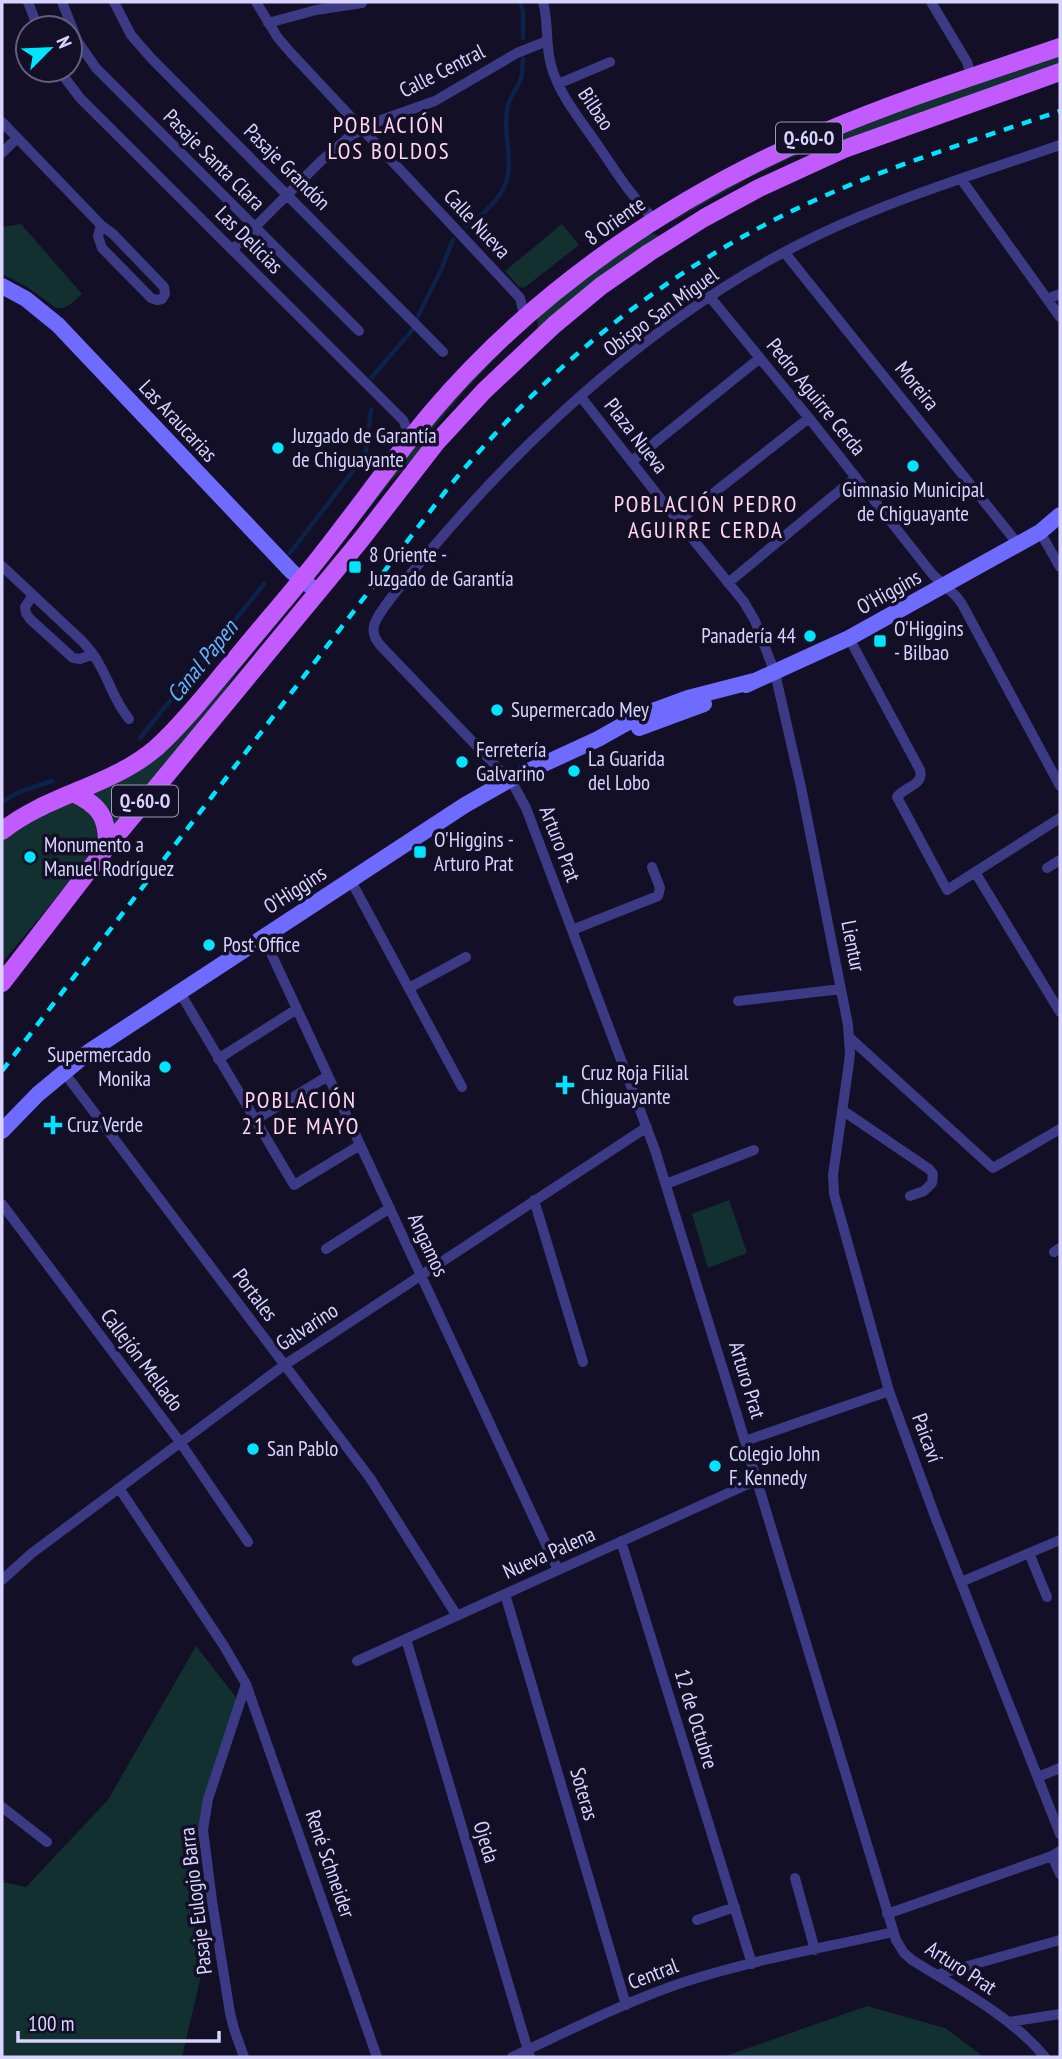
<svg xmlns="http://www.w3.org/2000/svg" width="1062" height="2059" viewBox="0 0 1062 2059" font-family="'PT Sans Narrow',sans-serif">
  <rect width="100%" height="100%" fill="#130f26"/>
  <!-- green -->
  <path fill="#12302f" d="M 1060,55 L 1060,64 L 790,158 L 747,179 L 675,220 L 667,221 L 746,176 L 849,128 Z
    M 21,224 L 82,294 C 74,301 67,310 56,308 L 29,288 L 2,274 L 2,227 Z
    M 562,224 L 579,245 L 524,288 L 519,287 L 505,271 Z
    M 650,233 L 660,236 L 540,328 L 538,328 L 537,317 L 599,268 Z
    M 520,333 L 464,391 L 420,444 L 423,448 L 391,481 L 323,567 L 321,565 L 398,465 L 462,388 Z
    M 287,610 L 238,671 L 221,696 L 184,743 L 2,963 L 2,840 L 22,824 L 117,782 Z
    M 729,1200 L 747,1253 L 708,1268 L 692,1214 Z
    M 196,1646 L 242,1705 L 192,1866 L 207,1950 L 182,2057 L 2,2057 L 2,1882 L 26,1887 L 108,1800 Z
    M 867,2006 L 945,2028 L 984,2057 L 723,2057 Z"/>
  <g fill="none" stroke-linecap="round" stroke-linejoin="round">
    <!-- stream -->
    <path stroke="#0c2248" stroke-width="4.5" d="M 520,2 L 523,11 L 523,38
      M 468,226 C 488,210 509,193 509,165 C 509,147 504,129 507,110 C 508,99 516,91 520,81 C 523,74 522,66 523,59
      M 417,318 L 441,270 L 453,240
      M 372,377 L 413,329
      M 290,553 L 363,458 L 366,451 L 371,410
      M 140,738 L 264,584
      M 2,802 L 19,792 L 52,781"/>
    <!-- street -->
    <path stroke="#3d3a85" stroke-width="10" d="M 28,2 L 38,28
      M 62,2 L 78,42 L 96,68 L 359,331
      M 114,2 L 131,35 L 151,58 L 443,352
      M 256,2 L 278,38 L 291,53 L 520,298 L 525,319
      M 543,2 C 549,23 545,44 551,65 C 559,95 580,119 597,144 C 615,170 632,198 655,220
      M 931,2 L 967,62 L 972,78
      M 268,23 L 316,10 L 362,3
      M 59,70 L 80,98 L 403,420 L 411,438
      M 558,84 L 610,62
      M 2,122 L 101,225 L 113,234 L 164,287 L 165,294 L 162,299 L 157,300 L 151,298 L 102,248 L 98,236 L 101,225
      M 2,153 L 17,138
      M 961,179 L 1060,317
      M 232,250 L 320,162 L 350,136 L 381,120 L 435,101 L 517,53 L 547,41
      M 785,253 L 1018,544
      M 710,297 L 809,418 L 933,575 L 956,596 L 962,604 L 1060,786
      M 1047,299 L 1060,294
      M 581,397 L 678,521 L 744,602 L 755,621 L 775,673 L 801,787 L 848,1025 L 850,1054 L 848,1070 L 833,1175 L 834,1194 L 889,1391 L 936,1519 L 1060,1834
      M 632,461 L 760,358
      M 678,521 L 809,418
      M 1040,532 L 1060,567
      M 2,566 L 82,641 C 88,648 95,655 99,664 C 111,684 113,699 129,719
      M 728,583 L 856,477
      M 33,595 L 25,607 L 26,613 L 30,619 L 73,658 L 80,659 L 93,654
      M 849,638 L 920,770 C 924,786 905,786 897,797 L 947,890 L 1060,818
      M 1047,868 L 1060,860
      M 975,872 L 1060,1012
      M 350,879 L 462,1087
      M 572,930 L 658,896 L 660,888 L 652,867
      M 263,936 L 558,1570
      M 409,988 L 466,957
      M 179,991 L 294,1185 L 360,1145
      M 738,1001 L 841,989
      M 850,1038 L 993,1168 L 1060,1129
      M 218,1059 L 297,1009
      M 63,1071 L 370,1478 L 457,1616
      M 842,1110 L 929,1169 L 933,1174 L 932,1183 L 924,1191 L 910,1196
      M 255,1120 L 328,1076
      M 666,1184 L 754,1150
      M 534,1200 L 583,1362
      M 2,1204 L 180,1442 L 248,1542
      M 326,1249 L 390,1208
      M 1054,1252 L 1060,1248
      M 745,1441 L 889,1391
      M 119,1488 L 224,1646 L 246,1684 L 377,2057
      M 621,1541 L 752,1964
      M 1029,1553 L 1047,1597
      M 2,1580 L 32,1553 L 283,1366 L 647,1127
      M 961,1582 L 1060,1540
      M 505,1594 L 626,2005
      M 406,1639 L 530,2057
      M 357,1661 L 757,1480
      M 1038,1777 L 1060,1768
      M 2,1807 L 47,1842
      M 1052,1856 L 1060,1874
      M 795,1878 L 815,1950
      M 887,1914 L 1052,1856 L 1060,1851
      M 697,1920 L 735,1907
      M 936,1975 L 1060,1940
      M 1009,2022 L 1060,2014
      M 244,2057 L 234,2029 L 230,2013 L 212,1901 L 203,1830 L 208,1799 L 246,1684
      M 512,2057 C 568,2031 625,2002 684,1982 C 752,1960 823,1948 893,1932
      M 1045,2057 C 1010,2015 958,1989 912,1960 L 904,1953 L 896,1940 L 737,1415 L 655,1150 L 526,808 L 513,784 L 380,645 C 376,640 372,633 374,626 C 377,611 413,572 424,558 C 531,430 665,308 818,235 C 896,198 979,173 1060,145"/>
    <!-- secondary -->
    <path stroke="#6f6bff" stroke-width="16" d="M 2,286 L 26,299 L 58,325 L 292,572 L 318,592
      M 746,685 L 849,638 L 1040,532 L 1060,515
      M 639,728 L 704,704
      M 2,1131 L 38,1094 L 90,1051 L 465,805 L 509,780 L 598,739 L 639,716 L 688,698 L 754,681"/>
    <!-- primary -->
    <path stroke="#c25bff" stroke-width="18" d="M 73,793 C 100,805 108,818 107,847
      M 2,831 C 48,794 110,787 156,748 C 186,721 211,687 237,657 C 264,624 293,591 319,558 C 357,510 392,460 431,413 C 535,290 676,194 824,132 C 901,99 981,74 1060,47
      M 2,983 L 107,847 L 360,541 L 436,443 L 484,391 L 554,325 L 601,286 L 650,252 L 704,218 L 759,188 L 844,149 L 1060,72"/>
    <!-- rail -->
    <path stroke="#00e5ff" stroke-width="4.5" stroke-dasharray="10 9" stroke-linecap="butt" d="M 2,1071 L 448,488 C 554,359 677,260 831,193 C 905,161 984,137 1060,111"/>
  </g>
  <!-- markers -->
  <g fill="#00e5ff" stroke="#130f26" stroke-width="2.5">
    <circle cx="278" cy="448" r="7"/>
    <circle cx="913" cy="466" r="7"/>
    <rect x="348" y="560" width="14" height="14" rx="3.5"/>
    <circle cx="810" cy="636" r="7"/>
    <rect x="873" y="634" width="14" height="14" rx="3.5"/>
    <circle cx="497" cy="710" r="7"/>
    <circle cx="462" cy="762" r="7"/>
    <circle cx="574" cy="771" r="7"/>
    <rect x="413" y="845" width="14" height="14" rx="3.5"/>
    <circle cx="30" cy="857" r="7"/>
    <circle cx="209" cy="945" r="7"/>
    <circle cx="165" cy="1067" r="7"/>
    <path d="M561.5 1074.5h7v7h7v7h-7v7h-7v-7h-7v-7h7z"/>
    <path d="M49.5 1114.5h7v7h7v7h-7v7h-7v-7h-7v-7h7z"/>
    <circle cx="253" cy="1449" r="7"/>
    <circle cx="715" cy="1466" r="7"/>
  </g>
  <g text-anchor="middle" stroke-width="7" stroke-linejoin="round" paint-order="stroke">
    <!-- shield labels -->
    <g fill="#130f26" stroke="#9e99be" stroke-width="2">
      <rect x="776" y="122.5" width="66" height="31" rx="5"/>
      <rect x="112" y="785.5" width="66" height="31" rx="5"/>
    </g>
    <g font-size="19" font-weight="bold" fill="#d9d4ff">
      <text x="809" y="145">Q-60-O</text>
      <text x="145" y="808">Q-60-O</text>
    </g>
    <!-- street labels -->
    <g font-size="21" fill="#d9d4ff" stroke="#130f26">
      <text transform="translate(442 71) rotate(-27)" y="7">Calle Central</text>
      <text transform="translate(596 109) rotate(56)" y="7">Bilbao</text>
      <text transform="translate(214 160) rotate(45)" y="7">Pasaje Santa Clara</text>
      <text transform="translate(287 167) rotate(45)" y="7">Pasaje Grandón</text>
      <text transform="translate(615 221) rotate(-35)" y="7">8 Oriente</text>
      <text transform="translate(477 224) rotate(47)" y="7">Calle Nueva</text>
      <text transform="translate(249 240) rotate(45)" y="7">Las Delicias</text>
      <text transform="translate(661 312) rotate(-36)" y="7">Obispo San Miguel</text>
      <text transform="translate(917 386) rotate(51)" y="7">Moreira</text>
      <text transform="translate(816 397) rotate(51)" y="7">Pedro Aguirre Cerda</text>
      <text transform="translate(178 421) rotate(47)" y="7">Las Araucarias</text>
      <text transform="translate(636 436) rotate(52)" y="7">Plaza Nueva</text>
      <text transform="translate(889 592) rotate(-29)" y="7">O'Higgins</text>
      <text transform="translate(560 844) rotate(69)" y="7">Arturo Prat</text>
      <text transform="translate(295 890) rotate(-33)" y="7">O'Higgins</text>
      <text transform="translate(853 946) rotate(79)" y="7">Lientur</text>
      <text transform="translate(428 1245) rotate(65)" y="7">Angamos</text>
      <text transform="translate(255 1295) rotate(53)" y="7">Portales</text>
      <text transform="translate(307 1327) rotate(-33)" y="7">Galvarino</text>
      <text transform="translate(142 1360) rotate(53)" y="7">Callejón Mellado</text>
      <text transform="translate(747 1380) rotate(73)" y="7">Arturo Prat</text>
      <text transform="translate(927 1438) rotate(70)" y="7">Paicaví</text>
      <text transform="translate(549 1553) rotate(-24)" y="7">Nueva Palena</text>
      <text transform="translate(696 1719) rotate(73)" y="7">12 de Octubre</text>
      <text transform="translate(584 1794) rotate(74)" y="7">Soteras</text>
      <text transform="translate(486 1842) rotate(73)" y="7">Ojeda</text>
      <text transform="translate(330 1864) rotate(71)" y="7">René Schneider</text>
      <text transform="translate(196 1901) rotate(-97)" y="7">Pasaje Eulogio Barra</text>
      <text transform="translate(961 1968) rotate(33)" y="7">Arturo Prat</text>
      <text transform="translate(653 1974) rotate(-21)" y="7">Central</text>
    </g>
    <!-- poi labels -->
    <g font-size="21" fill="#d9d4ff" stroke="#130f26" text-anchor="start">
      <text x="292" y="443">Juzgado de Garantía<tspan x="292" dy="24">de Chiguayante</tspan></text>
      <text x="913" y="497" text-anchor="middle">Gimnasio Municipal<tspan x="913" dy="24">de Chiguayante</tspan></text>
      <text x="369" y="562">8 Oriente -<tspan x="369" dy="24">Juzgado de Garantía</tspan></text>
      <text x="894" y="636">O'Higgins<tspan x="894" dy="24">- Bilbao</tspan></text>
      <text x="796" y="643" text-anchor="end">Panadería 44</text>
      <text x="511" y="717">Supermercado Mey</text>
      <text x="476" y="757">Ferretería<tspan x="476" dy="24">Galvarino</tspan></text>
      <text x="588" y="766">La Guarida<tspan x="588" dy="24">del Lobo</tspan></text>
      <text x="434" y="847">O'Higgins -<tspan x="434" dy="24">Arturo Prat</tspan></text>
      <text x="44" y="852">Monumento a<tspan x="44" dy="24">Manuel Rodríguez</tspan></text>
      <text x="223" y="952">Post Office</text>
      <text x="151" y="1062" text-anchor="end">Supermercado<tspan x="151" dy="24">Monika</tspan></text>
      <text x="581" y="1080">Cruz Roja Filial<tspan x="581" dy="24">Chiguayante</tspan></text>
      <text x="67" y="1132">Cruz Verde</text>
      <text x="267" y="1456">San Pablo</text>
      <text x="729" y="1461">Colegio John<tspan x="729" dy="24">F. Kennedy</tspan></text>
    </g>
    <!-- neighbourhood labels -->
    <g font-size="23" letter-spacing="2" fill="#ffd6f0" stroke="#130f26">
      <text x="389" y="133">POBLACIÓN<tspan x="389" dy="26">LOS BOLDOS</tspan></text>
      <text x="706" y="512">POBLACIÓN PEDRO<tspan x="706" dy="26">AGUIRRE CERDA</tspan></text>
      <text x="301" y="1108">POBLACIÓN<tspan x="301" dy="26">21 DE MAYO</tspan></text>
    </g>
    <!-- water labels -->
    <g font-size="23" font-style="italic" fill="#62b6ff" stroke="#130f26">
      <text transform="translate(202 661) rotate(-51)" y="8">Canal Papen</text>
    </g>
  </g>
  <!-- border -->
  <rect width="1062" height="2059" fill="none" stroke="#d9d4ff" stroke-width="7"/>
  <!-- north arrow -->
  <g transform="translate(49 49) rotate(66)"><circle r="33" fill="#130f26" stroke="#625e7d" stroke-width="2"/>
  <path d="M0-5L12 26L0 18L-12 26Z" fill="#00e5ff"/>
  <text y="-10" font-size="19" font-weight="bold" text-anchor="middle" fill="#d9d4ff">N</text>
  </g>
  <!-- scale -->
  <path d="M18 2031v10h201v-10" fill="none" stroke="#d9d4ff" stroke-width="3.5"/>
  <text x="28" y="2031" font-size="21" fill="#d9d4ff" stroke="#130f26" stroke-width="5" paint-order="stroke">100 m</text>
</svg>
